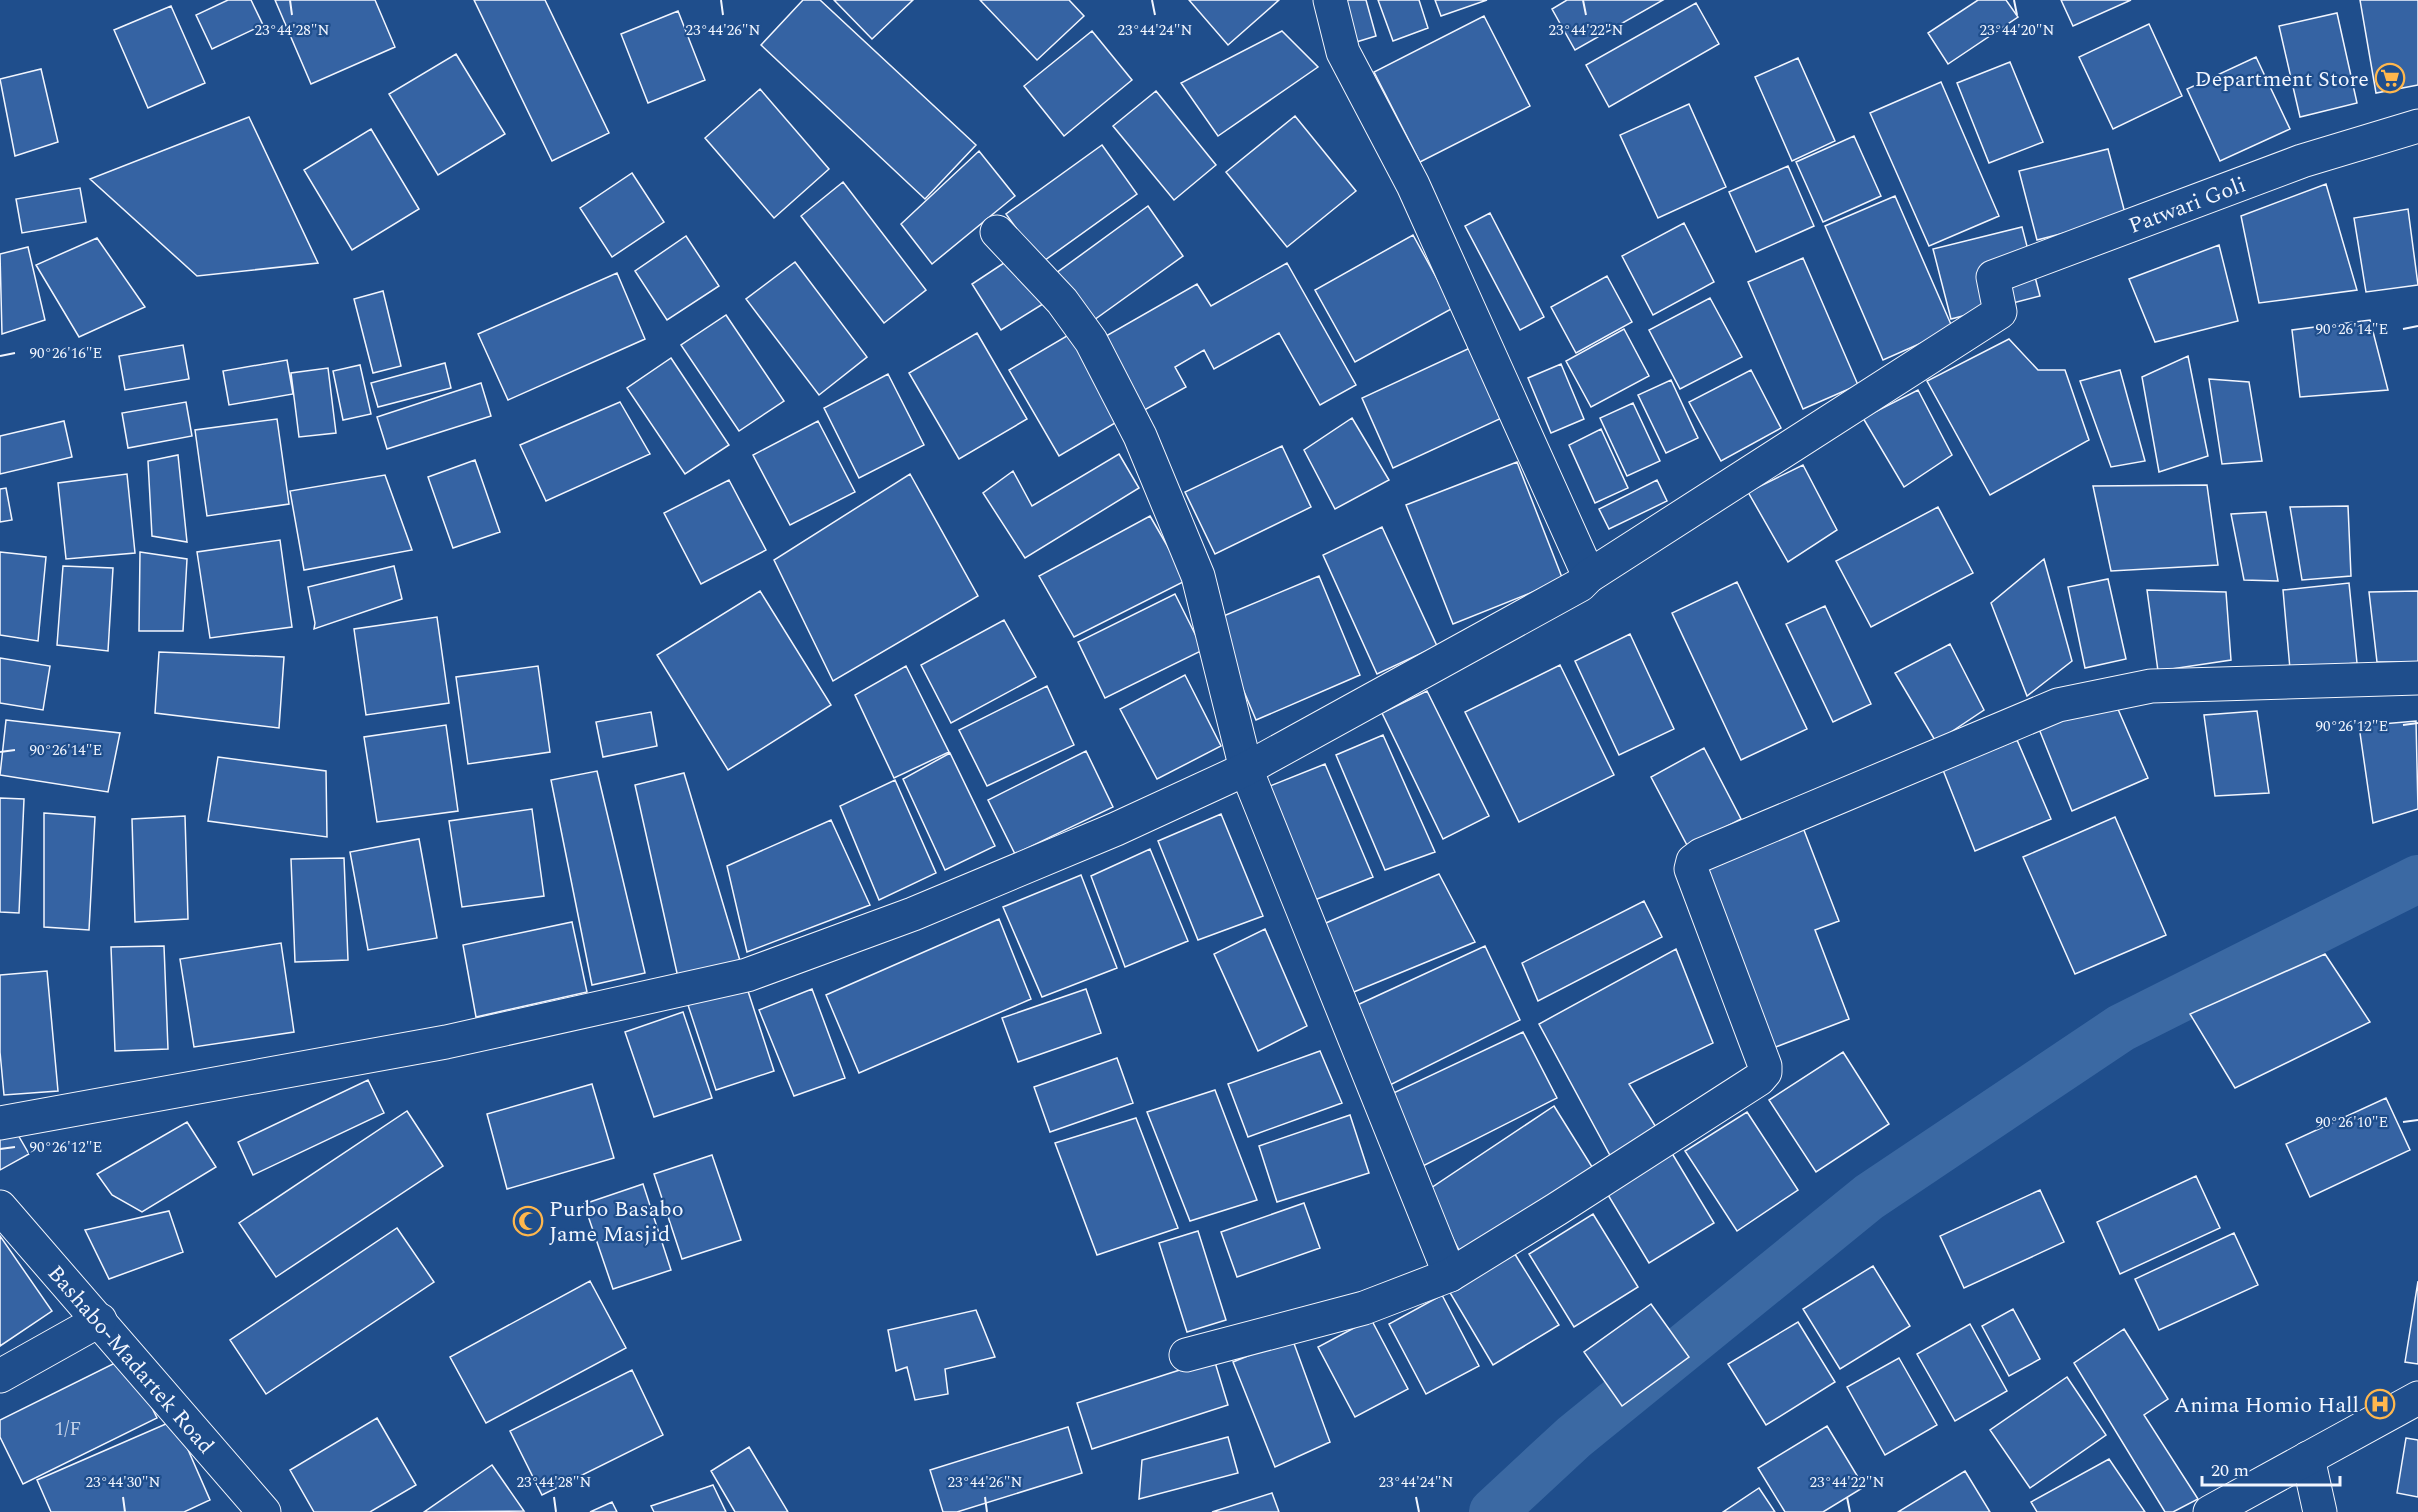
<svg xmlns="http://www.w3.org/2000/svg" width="2418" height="1512" viewBox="0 0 2418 1512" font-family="Spectral,serif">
  <rect width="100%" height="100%" fill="#1f4e8c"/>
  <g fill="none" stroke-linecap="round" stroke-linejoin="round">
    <!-- canal -->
    <path stroke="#3b69a3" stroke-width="48" d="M 1493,1512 L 1574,1437 L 1869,1197 L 2121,1028 L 2418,879"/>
  </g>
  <!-- building -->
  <path fill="#3563a3" stroke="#f2f6ff" stroke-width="1.5" d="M 228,0 L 251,0 L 263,25 L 212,49 L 196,15 Z
    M 275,0 L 375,0 L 395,47 L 311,84 Z
    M 474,0 L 545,0 L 609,133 L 552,161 Z
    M 803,0 L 820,0 L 976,145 L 925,199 L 761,45 Z
    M 834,0 L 913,0 L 872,39 Z
    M 980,0 L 1069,0 L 1084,16 L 1037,60 Z
    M 1189,0 L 1279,0 L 1228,45 Z
    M 1340,0 L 1366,0 L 1376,36 L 1353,43 Z
    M 1378,0 L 1419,0 L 1428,28 L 1393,41 Z
    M 1435,0 L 1487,0 L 1441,16 Z
    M 1567,0 L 1663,0 L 1575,50 L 1552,9 Z
    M 1978,0 L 2006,0 L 2018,17 L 1948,64 L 1928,33 Z
    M 2061,0 L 2131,0 L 2073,26 Z
    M 2360,0 L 2418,0 L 2418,85 L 2376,93 Z
    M 1696,3 L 1719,44 L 1609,107 L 1586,65 Z
    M 171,6 L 205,83 L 148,108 L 114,30 Z
    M 678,11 L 705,80 L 648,103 L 621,34 Z
    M 2337,13 L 2357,103 L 2300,117 L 2279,26 Z
    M 1484,16 L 1530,106 L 1420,162 L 1374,72 Z
    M 2149,24 L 2182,96 L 2113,129 L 2079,57 Z
    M 1092,31 L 1132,80 L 1064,136 L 1024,86 Z
    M 1282,31 L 1318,67 L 1218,136 L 1181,83 Z
    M 456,54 L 505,134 L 438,175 L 389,94 Z
    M 2256,57 L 2290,129 L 2220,161 L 2187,89 Z
    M 1798,58 L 1835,141 L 1792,161 L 1755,77 Z
    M 2010,62 L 2043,142 L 1989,163 L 1957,83 Z
    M 41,69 L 58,142 L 15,156 L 0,79 Z
    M 1941,82 L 1999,216 L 1929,246 L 1870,113 Z
    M 760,89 L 829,169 L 774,218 L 705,138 Z
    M 1156,91 L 1216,165 L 1174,200 L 1113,126 Z
    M 1689,104 L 1726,187 L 1658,218 L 1620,135 Z
    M 1295,116 L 1356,191 L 1287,247 L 1226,172 Z
    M 249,117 L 318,263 L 197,276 L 90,179 Z
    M 371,129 L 419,209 L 352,250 L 304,170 Z
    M 1854,136 L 1881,196 L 1823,222 L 1796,162 Z
    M 1102,145 L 1137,194 L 1041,263 L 1006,214 Z
    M 2108,149 L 2126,217 L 2037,240 L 2019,171 Z
    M 979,151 L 1015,196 L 932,264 L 901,224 Z
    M 1788,166 L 1814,226 L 1756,252 L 1729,192 Z
    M 632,173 L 664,222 L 612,257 L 580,208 Z
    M 843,182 L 926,290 L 884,323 L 801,216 Z
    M 2326,184 L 2357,290 L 2259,303 L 2241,216 Z
    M 80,188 L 86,222 L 22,233 L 16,199 Z
    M 1895,196 L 1953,329 L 1883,360 L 1825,226 Z
    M 1148,206 L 1183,256 L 1087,325 L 1052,276 Z
    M 2408,209 L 2418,285 L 2366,292 L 2354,218 Z
    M 1490,213 L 1544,317 L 1520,330 L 1465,226 Z
    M 1684,223 L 1714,282 L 1653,315 L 1622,256 Z
    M 2022,227 L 2040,296 L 1951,319 L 1933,249 Z
    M 1413,235 L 1453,308 L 1355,362 L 1315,290 Z
    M 686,236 L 719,286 L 667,320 L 635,271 Z
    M 97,238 L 145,307 L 79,337 L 36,265 Z
    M 2219,245 L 2238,321 L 2155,342 L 2129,279 Z
    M 28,247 L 45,320 L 2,334 L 0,254 Z
    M 1013,257 L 1051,299 L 1001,330 L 972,284 Z
    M 1803,258 L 1858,385 L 1803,409 L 1748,282 Z
    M 795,262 L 867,357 L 819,395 L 746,299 Z
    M 1287,263 L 1356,385 L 1320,405 L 1279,333 L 1214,369 L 1204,350 L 1175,367 L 1186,387 L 1139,413 L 1099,340 L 1197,284 L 1211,306 Z
    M 617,273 L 645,339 L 508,400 L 478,334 Z
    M 1607,276 L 1632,322 L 1576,353 L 1551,307 Z
    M 383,291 L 401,366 L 373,373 L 354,299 Z
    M 1710,298 L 1742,357 L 1680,389 L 1649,330 Z
    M 726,315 L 784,401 L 739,431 L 681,345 Z
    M 2370,320 L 2388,390 L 2300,397 L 2292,330 Z
    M 1624,329 L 1649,376 L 1591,407 L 1566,361 Z
    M 1077,330 L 1127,416 L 1059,456 L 1009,370 Z
    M 977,333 L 1027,419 L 959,459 L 909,373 Z
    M 2009,339 L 2038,370 L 2065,370 L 2089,440 L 1990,495 L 1927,381 Z
    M 183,345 L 189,379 L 125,390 L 119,356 Z
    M 1472,347 L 1504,417 L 1393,468 L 1362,398 Z
    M 2188,356 L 2208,456 L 2159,472 L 2142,377 Z
    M 671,358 L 729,445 L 685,474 L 627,388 Z
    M 287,360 L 293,394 L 229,405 L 223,371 Z
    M 445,363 L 451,388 L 378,407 L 371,383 Z
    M 1561,364 L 1584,419 L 1551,433 L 1528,378 Z
    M 360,365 L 371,414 L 343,420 L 333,371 Z
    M 328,368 L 336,433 L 299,437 L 291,373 Z
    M 1751,370 L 1781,428 L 1721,461 L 1689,402 Z
    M 2120,370 L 2145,461 L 2111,467 L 2080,381 Z
    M 888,374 L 924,445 L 859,478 L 824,408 Z
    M 2209,379 L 2249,382 L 2262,461 L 2222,464 Z
    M 1671,380 L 1698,438 L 1666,453 L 1638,395 Z
    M 481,383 L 491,416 L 387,449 L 377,417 Z
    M 1918,390 L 1952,455 L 1904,487 L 1863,418 Z
    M 186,402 L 192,436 L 128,448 L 122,413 Z
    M 620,402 L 650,454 L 546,501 L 520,445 Z
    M 1633,403 L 1660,461 L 1627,476 L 1600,418 Z
    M 1352,418 L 1389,480 L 1335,509 L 1304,450 Z
    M 277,419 L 289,504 L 207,516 L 195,430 Z
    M 64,421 L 72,457 L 0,474 L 0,436 Z
    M 818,421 L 855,492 L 790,525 L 753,455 Z
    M 1601,429 L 1628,488 L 1595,503 L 1569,445 Z
    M 1282,446 L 1311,507 L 1215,554 L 1185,492 Z
    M 1119,454 L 1139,488 L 1025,558 L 983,493 L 1013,471 L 1032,506 Z
    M 178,455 L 187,542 L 152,536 L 148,461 Z
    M 475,460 L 500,532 L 453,548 L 428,477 Z
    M 1517,462 L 1563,580 L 1453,624 L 1406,505 Z
    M 1803,465 L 1837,530 L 1788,562 L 1748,492 Z
    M 127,474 L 135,553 L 66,559 L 58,483 Z
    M 910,474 L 978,596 L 833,681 L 774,560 Z
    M 385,475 L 412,550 L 304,570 L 290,491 Z
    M 729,480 L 766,550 L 701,584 L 664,513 Z
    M 1657,480 L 1667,501 L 1609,529 L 1599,509 Z
    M 2207,485 L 2218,565 L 2111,571 L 2093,486 Z
    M 6,488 L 12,520 L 0,522 L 0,489 Z
    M 2348,506 L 2351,576 L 2302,580 L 2290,507 Z
    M 1938,507 L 1973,573 L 1871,627 L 1836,561 Z
    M 2266,512 L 2278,581 L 2244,580 L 2231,514 Z
    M 1150,516 L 1187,580 L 1074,637 L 1039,576 Z
    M 1382,527 L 1437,646 L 1377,674 L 1323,555 Z
    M 280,540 L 292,627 L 210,638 L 197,552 Z
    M 0,552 L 46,557 L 38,641 L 0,635 Z
    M 140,552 L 187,559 L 183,631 L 139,631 Z
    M 2044,559 L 2072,661 L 2027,696 L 1991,603 Z
    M 63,566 L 113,568 L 108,651 L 57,645 Z
    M 394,566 L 402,599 L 314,629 L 315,623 L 308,587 Z
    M 1319,576 L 1360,675 L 1256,720 L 1214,620 Z
    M 2108,579 L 2126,659 L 2085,668 L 2068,587 Z
    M 1737,582 L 1807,729 L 1741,760 L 1672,613 Z
    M 2349,583 L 2357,663 L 2290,669 L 2283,590 Z
    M 2147,590 L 2226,592 L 2231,660 L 2158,671 Z
    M 760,591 L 831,705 L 728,770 L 657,655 Z
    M 2418,591 L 2418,662 L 2377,662 L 2369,592 Z
    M 1175,594 L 1203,650 L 1105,698 L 1078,642 Z
    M 1825,606 L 1871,704 L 1833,722 L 1786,624 Z
    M 437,617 L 449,703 L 366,715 L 354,629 Z
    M 1004,620 L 1036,677 L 951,723 L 921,665 Z
    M 1630,634 L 1674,729 L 1619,755 L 1575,661 Z
    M 1950,644 L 1984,710 L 1936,742 L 1895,673 Z
    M 159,652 L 284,657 L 279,728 L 155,713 Z
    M 0,658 L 50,666 L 43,710 L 0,703 Z
    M 1560,665 L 1614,775 L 1519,822 L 1465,712 Z
    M 538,666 L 550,752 L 468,764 L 456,677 Z
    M 906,666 L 949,752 L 894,778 L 855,695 Z
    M 1185,675 L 1221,746 L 1157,779 L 1120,709 Z
    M 1047,686 L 1074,745 L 987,786 L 959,730 Z
    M 1427,691 L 1489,816 L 1443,839 L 1382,713 Z
    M 2114,700 L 2148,778 L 2072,811 L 2039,729 Z
    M 2257,711 L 2269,793 L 2215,796 L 2204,715 Z
    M 651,712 L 657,746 L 603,757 L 596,722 Z
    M 6,720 L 120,733 L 108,792 L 0,775 Z
    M 2416,721 L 2418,809 L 2373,823 L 2359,726 Z
    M 446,725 L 458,811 L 377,822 L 364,737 Z
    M 1383,735 L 1435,852 L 1385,870 L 1336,755 Z
    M 2017,740 L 2051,819 L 1975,851 L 1943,770 Z
    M 1704,748 L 1741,819 L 1688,847 L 1651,777 Z
    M 1086,751 L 1113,807 L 1015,854 L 988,800 Z
    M 950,753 L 995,846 L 945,870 L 903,779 Z
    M 218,757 L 326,771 L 327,837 L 208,821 Z
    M 1325,764 L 1373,877 L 1307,903 L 1260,790 Z
    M 597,771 L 645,973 L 592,985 L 551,780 Z
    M 684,773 L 741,964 L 679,982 L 635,785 Z
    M 895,780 L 936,873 L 879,900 L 840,806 Z
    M 0,798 L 24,799 L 19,913 L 0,912 Z
    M 532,809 L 544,896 L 462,907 L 449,821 Z
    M 44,813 L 95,817 L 89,930 L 44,927 Z
    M 1221,814 L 1263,916 L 1198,940 L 1158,841 Z
    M 185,816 L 188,919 L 135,922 L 132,819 Z
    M 2115,817 L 2166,935 L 2075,974 L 2023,857 Z
    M 831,820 L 870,905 L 747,952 L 727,866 Z
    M 1802,825 L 1839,921 L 1815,930 L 1849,1019 L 1773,1048 L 1702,863 Z
    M 419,839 L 437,938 L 368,950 L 350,852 Z
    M 1150,849 L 1188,941 L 1125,967 L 1091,876 Z
    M 344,858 L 348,960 L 295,962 L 291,859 Z
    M 1439,874 L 1475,942 L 1349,994 L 1319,926 Z
    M 1081,875 L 1117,968 L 1042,997 L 1003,907 Z
    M 1644,901 L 1662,937 L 1538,1001 L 1522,963 Z
    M 999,919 L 1031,999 L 859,1073 L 826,995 Z
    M 572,922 L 587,992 L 476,1017 L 463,945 Z
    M 1265,929 L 1307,1026 L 1258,1051 L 1214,954 Z
    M 281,943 L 294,1032 L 194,1047 L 180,959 Z
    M 164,946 L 168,1049 L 115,1051 L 111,947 Z
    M 1485,946 L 1520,1020 L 1386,1087 L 1353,1007 Z
    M 1676,949 L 1713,1043 L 1629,1084 L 1659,1132 L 1612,1159 L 1539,1024 Z
    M 2325,954 L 2370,1022 L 2235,1088 L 2190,1014 Z
    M 47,971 L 58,1091 L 4,1095 L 0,1052 L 0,975 Z
    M 746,985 L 774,1071 L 716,1090 L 688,1005 Z
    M 812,989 L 845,1078 L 794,1096 L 759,1010 Z
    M 1086,989 L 1101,1033 L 1018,1062 L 1002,1018 Z
    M 683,1012 L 712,1098 L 654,1117 L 625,1032 Z
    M 1523,1032 L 1557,1098 L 1419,1168 L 1387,1096 Z
    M 1320,1051 L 1342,1103 L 1248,1137 L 1228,1084 Z
    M 1843,1052 L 1889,1124 L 1816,1172 L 1769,1100 Z
    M 1117,1058 L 1133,1103 L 1050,1132 L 1034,1087 Z
    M 368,1080 L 384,1113 L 253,1175 L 238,1142 Z
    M 592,1084 L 614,1158 L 507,1189 L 487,1114 Z
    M 1215,1090 L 1257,1200 L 1190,1221 L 1147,1112 Z
    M 2386,1098 L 2410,1150 L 2310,1197 L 2286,1144 Z
    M 1554,1106 L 1594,1170 L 1461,1254 L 1428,1190 Z
    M 407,1111 L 443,1166 L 276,1277 L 239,1223 Z
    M 1747,1112 L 1798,1190 L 1737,1231 L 1685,1151 Z
    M 1350,1115 L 1369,1173 L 1277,1202 L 1259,1146 Z
    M 1136,1118 L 1178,1228 L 1097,1255 L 1055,1143 Z
    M 187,1122 L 216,1167 L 142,1212 L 112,1195 L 97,1174 Z
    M 14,1128 L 29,1154 L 0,1170 L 0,1134 Z
    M 1670,1150 L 1714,1223 L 1649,1263 L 1605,1190 Z
    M 712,1155 L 741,1240 L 682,1259 L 654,1174 Z
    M 2196,1176 L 2220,1228 L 2120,1274 L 2097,1222 Z
    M 643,1184 L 671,1270 L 613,1289 L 584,1204 Z
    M 2040,1190 L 2064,1242 L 1964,1288 L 1940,1236 Z
    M 1304,1203 L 1320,1248 L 1237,1277 L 1221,1232 Z
    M 169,1211 L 183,1252 L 109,1279 L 85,1230 Z
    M 1593,1214 L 1638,1287 L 1574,1327 L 1529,1254 Z
    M 397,1228 L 434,1282 L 266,1394 L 230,1340 Z
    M 1198,1231 L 1226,1320 L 1187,1332 L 1159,1243 Z
    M 2234,1233 L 2258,1285 L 2159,1330 L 2135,1279 Z
    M 0,1236 L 52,1311 L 0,1346 Z
    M 1513,1251 L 1559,1325 L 1493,1365 L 1449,1291 Z
    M 1873,1266 L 1910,1326 L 1840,1369 L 1803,1309 Z
    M 590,1281 L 626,1348 L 486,1423 L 450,1357 Z
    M 2418,1281 L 2418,1364 L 2405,1362 Z
    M 1442,1295 L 1479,1366 L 1426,1394 L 1389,1324 Z
    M 1651,1304 L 1689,1357 L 1622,1406 L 1584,1352 Z
    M 2013,1309 L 2040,1359 L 2009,1376 L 1982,1326 Z
    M 976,1310 L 995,1357 L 945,1369 L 948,1394 L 915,1400 L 907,1367 L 896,1371 L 888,1330 Z
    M 1371,1319 L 1408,1389 L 1355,1417 L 1318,1347 Z
    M 1798,1322 L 1835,1382 L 1766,1425 L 1728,1364 Z
    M 1970,1324 L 2007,1391 L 1955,1421 L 1917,1354 Z
    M 2124,1329 L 2168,1399 L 2144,1415 L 2198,1499 L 2173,1512 L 2165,1512 L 2074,1363 Z
    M 1292,1338 L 1330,1442 L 1275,1467 L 1233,1362 Z
    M 127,1357 L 157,1418 L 23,1484 L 0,1437 L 0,1420 Z
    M 1899,1358 L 1937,1425 L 1885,1455 L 1847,1387 Z
    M 1214,1359 L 1228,1405 L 1092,1449 L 1077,1403 Z
    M 632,1370 L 663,1435 L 542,1495 L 510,1431 Z
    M 2067,1377 L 2106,1435 L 2030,1488 L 1990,1430 Z
    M 377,1418 L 416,1485 L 370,1512 L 314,1512 L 290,1470 Z
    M 175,1420 L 210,1500 L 184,1512 L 51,1512 L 37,1480 Z
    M 1827,1426 L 1864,1487 L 1823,1512 L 1785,1512 L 1758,1468 Z
    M 1068,1427 L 1082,1473 L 957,1512 L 943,1512 L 930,1470 Z
    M 1228,1437 L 1238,1473 L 1139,1499 L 1142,1460 Z
    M 2406,1438 L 2418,1440 L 2418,1497 L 2397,1493 Z
    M 749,1447 L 788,1512 L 735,1512 L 711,1471 Z
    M 2109,1459 L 2145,1512 L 2037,1512 L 2031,1502 Z
    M 492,1465 L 524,1511 L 424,1512 Z
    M 1965,1471 L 1990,1512 L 1898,1512 Z
    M 713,1485 L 726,1512 L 654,1512 L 651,1506 Z
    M 1759,1488 L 1775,1512 L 1723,1512 Z
    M 1272,1493 L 1279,1512 L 1212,1512 Z
    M 612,1502 L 617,1512 L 590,1512 Z"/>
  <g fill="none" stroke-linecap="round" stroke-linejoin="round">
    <!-- minor casing -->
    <g stroke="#f2f6ff" stroke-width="35">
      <g id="minor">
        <path d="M 1330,0 L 1343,52 L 1413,185 L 1589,576"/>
        <path d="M 997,232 L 1062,301 L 1091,341 L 1140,436 L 1198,576 L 1246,769 L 1450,1275"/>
        <path id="s1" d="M 0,1123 L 446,1042 L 747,975 L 913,914 L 1116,829 L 1246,769 L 1580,585 L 1589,576 L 2000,312 L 1993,277 L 2302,161 L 2418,126"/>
        <path id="s2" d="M 0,1207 L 264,1512"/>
        <path d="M 1186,1355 L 1364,1308 L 1450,1275 L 1557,1209 L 1759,1079 L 1765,1072 L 1765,1066 L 1691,869 L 1693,861 L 1701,855 L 2058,705 L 2151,686 L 2418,678"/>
        <path d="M 0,1376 L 100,1320"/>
        <path d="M 2308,1458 L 2320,1512"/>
        <path d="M 2210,1512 L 2418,1398"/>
      </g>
    </g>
    <!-- minor -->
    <use href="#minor" stroke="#1f4e8c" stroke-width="33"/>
  </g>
  <!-- ticks -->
  <path fill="none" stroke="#f2f6ff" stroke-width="2" d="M 290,0 L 292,15M 721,0 L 723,15M 1152,0 L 1155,15M 1583,0 L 1586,15M 2014,0 L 2017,15M 2403,329 L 2418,326M 0,356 L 15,353M 2403,725 L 2418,723M 0,752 L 15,750M 2403,1122 L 2418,1120M 0,1149 L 15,1147M 123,1497 L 125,1512M 554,1497 L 556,1512M 985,1497 L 987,1512M 1416,1497 L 1419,1512M 1847,1497 L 1850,1512"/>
  <!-- icons -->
  <defs>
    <g id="supermarket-ring" transform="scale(1.5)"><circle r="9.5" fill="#1f4e8c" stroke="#ffb74d" stroke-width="1.5"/><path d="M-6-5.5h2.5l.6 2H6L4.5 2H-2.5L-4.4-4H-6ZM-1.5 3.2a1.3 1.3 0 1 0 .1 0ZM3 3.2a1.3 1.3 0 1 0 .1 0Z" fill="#ffb74d"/></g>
    <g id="mosque-ring" transform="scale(1.5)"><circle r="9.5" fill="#1f4e8c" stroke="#ffb74d" stroke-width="1.5"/><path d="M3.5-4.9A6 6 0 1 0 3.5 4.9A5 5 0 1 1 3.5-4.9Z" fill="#ffb74d"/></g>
    <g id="hospital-ring" transform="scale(1.5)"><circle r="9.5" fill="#1f4e8c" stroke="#ffb74d" stroke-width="1.5"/><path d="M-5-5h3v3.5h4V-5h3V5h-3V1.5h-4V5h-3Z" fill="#ffb74d"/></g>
  </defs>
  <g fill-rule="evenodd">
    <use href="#supermarket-ring" x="2390" y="78"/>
    <use href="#mosque-ring" x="528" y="1221"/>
    <use href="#hospital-ring" x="2380" y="1404"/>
  </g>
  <g text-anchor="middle" stroke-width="4.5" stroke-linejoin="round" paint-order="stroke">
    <!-- number labels -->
    <g font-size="20" fill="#c3d1e8">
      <text x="68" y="1435">1/F</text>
    </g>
    <!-- poi labels -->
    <g font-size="22" fill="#f2f6ff" stroke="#1f4e8c" text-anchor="end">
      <text x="2369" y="86">Department Store</text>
      <text x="549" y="1216" text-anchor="start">Purbo Basabo<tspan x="549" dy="25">Jame Masjid</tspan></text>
      <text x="2359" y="1412">Anima Homio Hall</text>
    </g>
    <!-- street labels -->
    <g font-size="22" fill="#f2f6ff" stroke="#1f4e8c">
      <text dy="8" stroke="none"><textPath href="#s1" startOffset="2427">Patwari Goli</textPath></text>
      <text dy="8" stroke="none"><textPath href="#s2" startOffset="201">Bashabo-Madartek Road</textPath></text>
    </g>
  </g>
  <g font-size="15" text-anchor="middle" fill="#f2f6ff" stroke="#1f4e8c" stroke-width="4.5" stroke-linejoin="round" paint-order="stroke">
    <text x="292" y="35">23°44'28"N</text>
    <text x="723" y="35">23°44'26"N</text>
    <text x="1155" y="35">23°44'24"N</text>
    <text x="1586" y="35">23°44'22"N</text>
    <text x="2017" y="35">23°44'20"N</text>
    <text x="2352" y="334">90°26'14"E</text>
    <text x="66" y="358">90°26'16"E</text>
    <text x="2352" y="731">90°26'12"E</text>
    <text x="66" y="755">90°26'14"E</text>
    <text x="2352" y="1127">90°26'10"E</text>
    <text x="66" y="1152">90°26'12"E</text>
    <text x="123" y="1487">23°44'30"N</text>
    <text x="554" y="1487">23°44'28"N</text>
    <text x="985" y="1487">23°44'26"N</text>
    <text x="1416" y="1487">23°44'24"N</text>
    <text x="1847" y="1487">23°44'22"N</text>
  </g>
  <!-- scale -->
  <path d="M2202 1476v9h138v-9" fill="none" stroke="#f2f6ff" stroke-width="3"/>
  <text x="2211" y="1476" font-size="18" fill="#f2f6ff" stroke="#1f4e8c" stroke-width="4.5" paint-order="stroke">20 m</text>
</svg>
